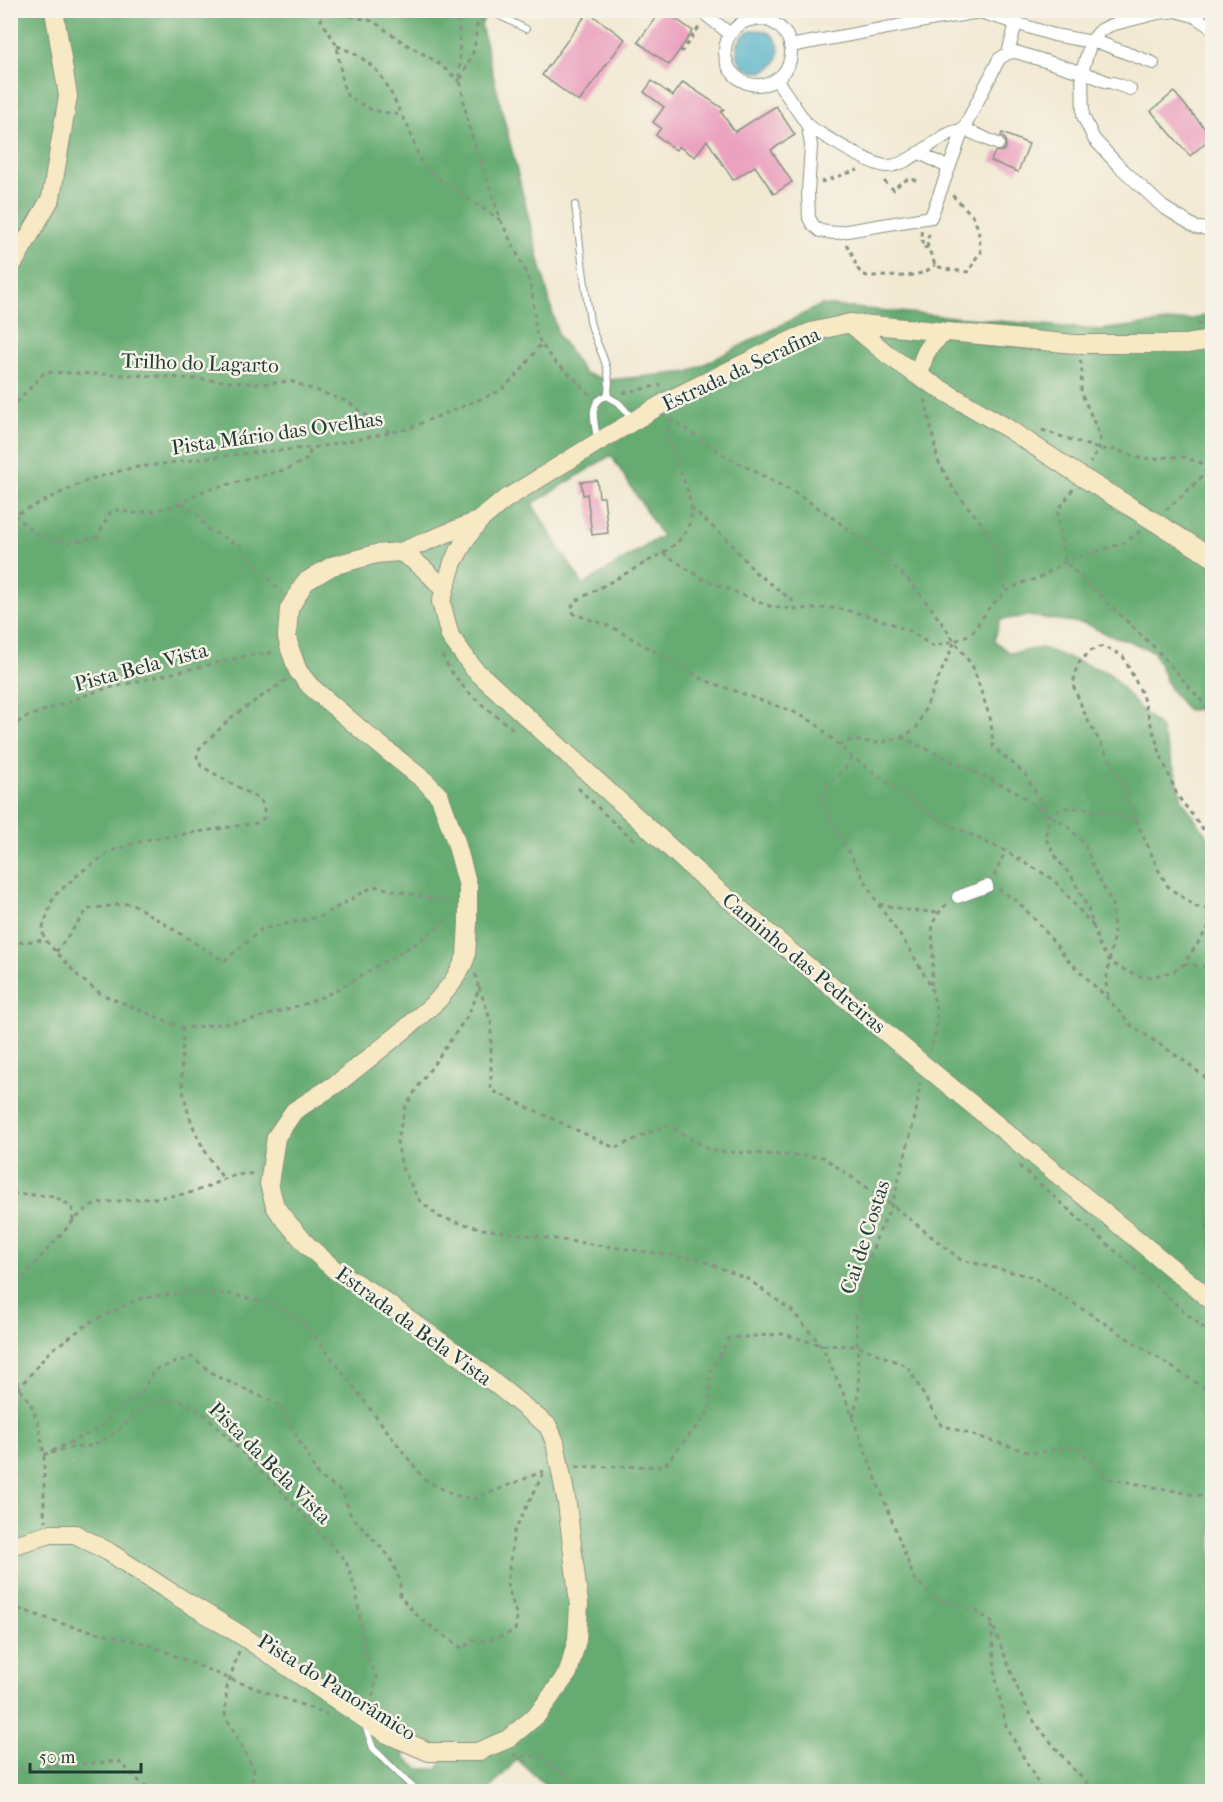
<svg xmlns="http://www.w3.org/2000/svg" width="1223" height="1802" viewBox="0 0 1223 1802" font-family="'IM FELL French Canon',serif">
  <rect width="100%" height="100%" fill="#f7f3e8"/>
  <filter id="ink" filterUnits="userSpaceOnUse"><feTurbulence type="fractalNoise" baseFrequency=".0167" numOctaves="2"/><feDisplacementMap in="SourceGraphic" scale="12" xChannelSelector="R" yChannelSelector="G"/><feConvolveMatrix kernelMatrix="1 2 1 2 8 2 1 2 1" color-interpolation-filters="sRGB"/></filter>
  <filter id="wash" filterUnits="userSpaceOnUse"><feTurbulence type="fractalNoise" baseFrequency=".008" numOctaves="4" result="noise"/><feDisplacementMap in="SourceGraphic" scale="24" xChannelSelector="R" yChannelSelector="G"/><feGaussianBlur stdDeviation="1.35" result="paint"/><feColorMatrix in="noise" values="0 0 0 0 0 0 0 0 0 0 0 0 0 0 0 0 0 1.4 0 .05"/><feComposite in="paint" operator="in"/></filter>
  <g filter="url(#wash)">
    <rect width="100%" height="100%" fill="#f2e9d3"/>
    <!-- forest -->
    <path fill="#66ac72" stroke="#427453" stroke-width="1.5" fill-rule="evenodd" d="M 11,11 L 488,11 L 481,25 L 487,51 L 558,335 L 584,373 L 608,380 L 689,372 L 821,305 L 1099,330 L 1193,319 L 1212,313 L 1212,744 L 1209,740 L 1203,709 L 1187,710 L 1170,689 L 1154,652 L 1129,641 L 1108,635 L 1087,624 L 1028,616 L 1000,620 L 994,641 L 1010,653 L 1042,648 L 1109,673 L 1143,712 L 1160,727 L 1177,778 L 1182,800 L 1212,843 L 1212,1791 L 553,1792 L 517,1759 L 488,1791 L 11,1792 ZM 611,455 L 662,536 L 583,585 L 532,504 ZM 404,1749 L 443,1761 L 437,1769 L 419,1769 L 404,1758 Z"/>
    <!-- water -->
    <path fill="#45acc5" stroke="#32747c" stroke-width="1.5" d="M737 51a21 21 0 1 1 42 0a21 21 0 1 1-42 0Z"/>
    <g id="blocks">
      <!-- building -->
      <path fill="#eba1bf" d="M 661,10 L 663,10 L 693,31 L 669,65 L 638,42 Z
        M 588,12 L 625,39 L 579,102 L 542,75 Z
        M 652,81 L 673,96 L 683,82 L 724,109 L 721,112 L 735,132 L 776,106 L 795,135 L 771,150 L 792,182 L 774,194 L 755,166 L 733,180 L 707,140 L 695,157 L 678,146 L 676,150 L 656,135 L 661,128 L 653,122 L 664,107 L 644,92 Z
        M 1174,92 L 1212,137 L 1190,156 L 1151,111 Z
        M 1002,133 L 1029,144 L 1018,172 L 991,161 L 995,152 L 1003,151 L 1006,147 L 1005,139 L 1001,136 Z
        M 597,480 L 599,497 L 604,497 L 608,533 L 592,535 L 587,494 L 583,495 L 581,482 Z"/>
    </g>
  </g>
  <g filter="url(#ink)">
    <use href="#blocks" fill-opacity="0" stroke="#889384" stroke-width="1.5"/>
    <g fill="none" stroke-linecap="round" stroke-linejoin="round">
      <!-- lane casing -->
      <g stroke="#889384" stroke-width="8">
        <path id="lane" d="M 488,10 L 526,29
          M 575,205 C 580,243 584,282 590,321 C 595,346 615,369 607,396
          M 597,438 C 595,423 587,401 607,396 L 619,403 L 634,420
          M 366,1728 L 373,1748 L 408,1783 L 420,1792"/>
      </g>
      <!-- street casing -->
      <g stroke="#889384" stroke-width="14">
        <path id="street" d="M 700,10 L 730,34
          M725 52a33 33 0 1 1 66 0a33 33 0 1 1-66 0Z
          M 1212,28 L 1194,16 L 1176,11 L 1158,13 L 1111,25 L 1101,30 L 1091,41 L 1082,72 L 1083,116 L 1094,139 L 1117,164 L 1163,207 L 1197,228 L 1212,229
          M 790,46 L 930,20 L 980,12 L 1054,35 L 1103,44 L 1153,63
          M 1008,53 L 1016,23
          M 1093,76 L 1107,82
          M 776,79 L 808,126 L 811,146 L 808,192 L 809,218 L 813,225 L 820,231 L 835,233 L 931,217 L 963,130 L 999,59 L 1008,53 L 1016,52 L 1087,74
          M 1113,83 L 1130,89
          M 808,126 C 825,136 868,164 886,166 C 910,168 943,128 964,130 C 971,131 990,141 998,144
          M 920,153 L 949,168
          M 958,897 L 987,886"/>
      </g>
      <!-- secondary casing -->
      <g stroke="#889384" stroke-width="20">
        <path id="secondary" d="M 10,265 L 14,262 L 51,198 L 68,96 L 54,10
          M 850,323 L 888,355 L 920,377 L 1007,428 L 1082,477 L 1212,557
          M 1212,340 L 1186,344 L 1075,344 L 850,323 L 811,332 L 794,339 L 669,400 L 598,442 L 504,500 L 480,520 L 467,537 L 453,562 L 441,602 L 450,636 L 474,669 L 699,874 L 924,1065 L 1212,1301
          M 920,377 C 921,357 928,344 945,333
          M 400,552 C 418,562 431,574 444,590
          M 10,1546 L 51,1534 L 75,1534 L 109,1552 L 172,1593 L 244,1637 L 387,1734 L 429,1752 L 477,1752 L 508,1739 L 537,1715 L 568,1673 L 577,1640 L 579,1604 L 567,1503 L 555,1442 L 548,1426 L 463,1358 L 374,1294 L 336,1271 L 307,1245 L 281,1215 L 275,1206 L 269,1184 L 276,1137 L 294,1111 L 339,1082 L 403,1031 L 438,1000 L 452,983 L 463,964 L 466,956 L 468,924 L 468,886 L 456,842 L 440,797 L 425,781 L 365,733 L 310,686 L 298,671 L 290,649 L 287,637 L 289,609 L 305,582 L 332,566 L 376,554 L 400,552 L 480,520"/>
      </g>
      <!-- path -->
      <path stroke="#889384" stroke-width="3" stroke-dasharray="4.5 4.5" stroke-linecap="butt" d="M 315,10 L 337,46 L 343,85 L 348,97 L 372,110 L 396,114 L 403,118 L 408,126 L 420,161 L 435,176 L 500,220
        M 459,10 L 460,81 L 468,124 L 501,221 L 525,270 L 532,291 L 536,332 L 541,344 L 556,363 L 573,377 L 590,395
        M 315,11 L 327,11 L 373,21 L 407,45 L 434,60 L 460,81
        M 337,46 C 378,62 384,78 402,116
        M 680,49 L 682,51 L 700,26
        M 461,79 L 474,50 L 477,25 L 481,15
        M 884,181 L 894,190 L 898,185 L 908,179 L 916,180 L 918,176
        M 821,182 L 858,170
        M 921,231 L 923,248 L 928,247 L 935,265 L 944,269 L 969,272 L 976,258 L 981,253 L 978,228 L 972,215 L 952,195
        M 846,244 C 848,247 850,250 852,254 C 856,263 855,271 867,276 C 890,275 917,281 935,265
        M 928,247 L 927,241 L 930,231
        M 1197,325 L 1212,320
        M 1080,360 L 1082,365 L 1081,392 L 1100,436 L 1099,449 L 1090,463
        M 623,393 L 661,385
        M 925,399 L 938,461 L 954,490 L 984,526 L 1000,556 L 1005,591
        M 10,409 L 45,372 L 155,376 L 262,384 L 290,381 L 348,402 L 390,432
        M 670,418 L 722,454 L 797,494 L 826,513 L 883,555 L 911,583 L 931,608 L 973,667 L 991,721 L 993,747 L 1025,774 L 1048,815 L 1046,839 L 1057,859 L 1072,877 L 1088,908 L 1099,945 L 1109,960 L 1118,967 L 1139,976 L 1151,977 L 1174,971 L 1184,964 L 1212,922
        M 671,419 C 670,423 668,428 668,433 C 668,442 673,451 676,460 C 691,500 706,525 663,553 L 576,601 L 571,608 L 574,614 L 612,627 L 704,680 L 794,712 L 815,723 L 851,756 L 936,818 L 1005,851 L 1053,879 L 1093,926
        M 1042,430 L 1099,449 L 1116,450 L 1139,458 L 1153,459 L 1166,457 L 1183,457 L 1208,465
        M 1073,489 L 1058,511 L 1059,528 L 1065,562 L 1157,650 L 1206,706 L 1212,716
        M 182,503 L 200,517 L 207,529 C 219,533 228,542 240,545 L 245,553 L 281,592
        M 691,508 L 728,540 L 755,572 L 792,600 L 794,608
        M 1166,510 L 1199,480 L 1212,462
        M 14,515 L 40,537 L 67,543 L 97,537 L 111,511 L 117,510 L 135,513 L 155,511 L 182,503 L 203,491 L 288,469 L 308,459 L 311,447
        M 10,517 L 88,480 L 131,468 L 238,454 L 319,447 L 407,429 L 500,391 L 521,371 L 541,344
        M 663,553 L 703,579 L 772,607 L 795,609 L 836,608 L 862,614 L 888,622 L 913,633 L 932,646 L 955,641 L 972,633 L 989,608 L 1005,592 L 1021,583 L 1039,578 L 1065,562 L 1126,542 L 1140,531
        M 442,655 C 457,688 485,707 513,729
        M 286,680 L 233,716 L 207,741 L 199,749 L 197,757 L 201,766 L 259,799 L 264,805 L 264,818 L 256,823 L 145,840 L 111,851 L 81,872 L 54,896 L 42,930 L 45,940 L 80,978 L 101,994 L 183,1028 L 247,1021 L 308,1003 L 333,992 L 418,942 L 451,917
        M 10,728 L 24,718 L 100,690 L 246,656 L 275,652
        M 901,737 L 1015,791 L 1048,815 L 1065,824 L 1084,843 L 1097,875 L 1112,903 L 1114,933 L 1106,982 L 1108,999
        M 839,745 L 851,740 L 879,743 L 901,737 L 916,729 L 955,641
        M 851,757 C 843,783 816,776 826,811 L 878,904 L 909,948 L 931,987 L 935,1003 L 937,1019 L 935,1035 L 930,1051
        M 578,788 L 613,822 L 637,842
        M 1048,815 L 1065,808 L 1085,808 L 1136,820 L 1159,871 L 1169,888 L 1197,907 L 1212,909
        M 1136,820 L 1122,782 L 1087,719 L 1073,685 L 1077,665 L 1090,651 L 1103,646 L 1123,656 L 1141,692 L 1160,753 L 1177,795 L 1212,841
        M 994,876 L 1005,852
        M 998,889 L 1018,902 L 1042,927 L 1068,960 L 1108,999 L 1132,1026 L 1186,1062 L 1212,1083
        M 879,904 L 913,911 L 939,912
        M 10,943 L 45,940
        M 56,952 L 88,909 L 131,903 L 224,961 L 262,929 L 322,916 L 374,886 L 452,903
        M 1184,964 L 1212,967
        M 475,974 C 483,989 473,1004 466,1018 L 417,1088 L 405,1108 L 397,1141 L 402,1168 L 419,1200 L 439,1217 L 483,1229 L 698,1259 L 748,1279 L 792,1311 L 821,1345 L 842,1390 L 914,1578 L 933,1597 L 976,1611 L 991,1621 L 1019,1692 L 1035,1723 L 1073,1769 L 1097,1792
        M 931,985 C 932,973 934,960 933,947 C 932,925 930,921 947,904
        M 479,987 L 491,1022 L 491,1090 L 615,1148 L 667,1125 L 712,1151 L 823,1157 L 892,1205 L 961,1260 L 1033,1277 L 1212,1393
        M 183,1028 C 183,1048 180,1070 183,1089 C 188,1122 203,1152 223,1178
        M 1019,1166 L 1179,1307 L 1212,1335
        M 10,1203 L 13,1194 L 54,1196 L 72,1207 L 73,1222
        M 10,1291 L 75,1219 L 89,1207 L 101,1203 C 130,1199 160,1199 189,1193 C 215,1187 226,1172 255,1174
        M 10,1355 L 19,1388 L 30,1402 L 38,1422 L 44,1455 L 44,1512 L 46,1521
        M 10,1394 L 19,1388 L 50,1351 L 92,1321 L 139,1299 L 184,1292 L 231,1294 L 275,1305 L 306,1325 L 424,1479 L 453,1495 L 474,1499 L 544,1471
        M 853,1417 L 859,1391 L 856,1315 L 862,1282 L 876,1239 L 892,1205 L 916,1113 L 920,1083
        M 51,1453 L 70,1448 L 89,1446 L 102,1441 L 119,1430 L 136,1412 L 160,1400 L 179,1400 L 192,1406 L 206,1416 L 280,1490 L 346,1561 L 356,1591 L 365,1652 L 377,1678 L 371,1703
        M 44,1455 L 98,1429 L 115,1412 L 141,1393 L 154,1370 L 192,1357 L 216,1376 L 280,1405 L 318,1476 L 343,1492 L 350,1514 L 389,1556 L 400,1580 L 400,1597 L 422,1620 L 463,1649 L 472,1640 L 490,1640 L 515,1631 L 517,1617 L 507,1584 L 514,1532 L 544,1472
        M 576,1467 L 664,1466 L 710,1410 L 710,1372 L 729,1338 L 783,1334 L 821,1345 L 858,1346 L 907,1366 L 941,1425 L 1031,1453 L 1077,1447 L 1107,1478 L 1212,1498
        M 10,1606 L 70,1626 L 147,1644 L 230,1679 L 327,1714
        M 991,1625 L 996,1679 L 1006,1726 L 1043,1792
        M 239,1651 L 227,1687 L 225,1715 L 253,1768 L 254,1773 L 250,1792
        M 513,1755 L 541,1757 L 570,1779 L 583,1792
        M 10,1770 L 119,1761 L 141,1783 L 156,1792"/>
      <!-- lane -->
      <use href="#lane" stroke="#fff" stroke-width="6"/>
      <!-- street -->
      <use href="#street" stroke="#fff" stroke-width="12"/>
      <!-- secondary -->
      <use href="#secondary" stroke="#f7e9c3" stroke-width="18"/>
    </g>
  </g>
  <g text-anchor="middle" stroke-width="5" stroke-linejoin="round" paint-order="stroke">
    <!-- street labels -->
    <g font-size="21" fill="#1f3d34" stroke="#f7f3e8">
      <text transform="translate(200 363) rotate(2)" y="7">Trilho do Lagarto</text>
      <text transform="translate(741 369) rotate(-25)" y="7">Estrada da Serafina</text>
      <text transform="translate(277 433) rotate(-8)" y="7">Pista Mário das Ovelhas</text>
      <text transform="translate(141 667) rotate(-15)" y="7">Pista Bela Vista</text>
      <text transform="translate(804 963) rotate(40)" y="7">Caminho das Pedreiras</text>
      <text transform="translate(865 1237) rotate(-72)" y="7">Cai de Costas</text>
      <text transform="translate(414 1326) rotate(36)" y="7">Estrada da Bela Vista</text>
      <text transform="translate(270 1463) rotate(45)" y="7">Pista da Bela Vista</text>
      <text transform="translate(337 1687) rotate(32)" y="7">Pista do Panorâmico</text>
    </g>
  </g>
  <!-- margin -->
  <rect width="1223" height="1802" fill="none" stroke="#f7f3e8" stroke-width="36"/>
  <!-- scale -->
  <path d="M30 1763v9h111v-9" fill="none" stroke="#1f3d34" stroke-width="3"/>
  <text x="39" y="1763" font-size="18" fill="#1f3d34" stroke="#f7f3e8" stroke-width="4.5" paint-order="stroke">50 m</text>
</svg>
